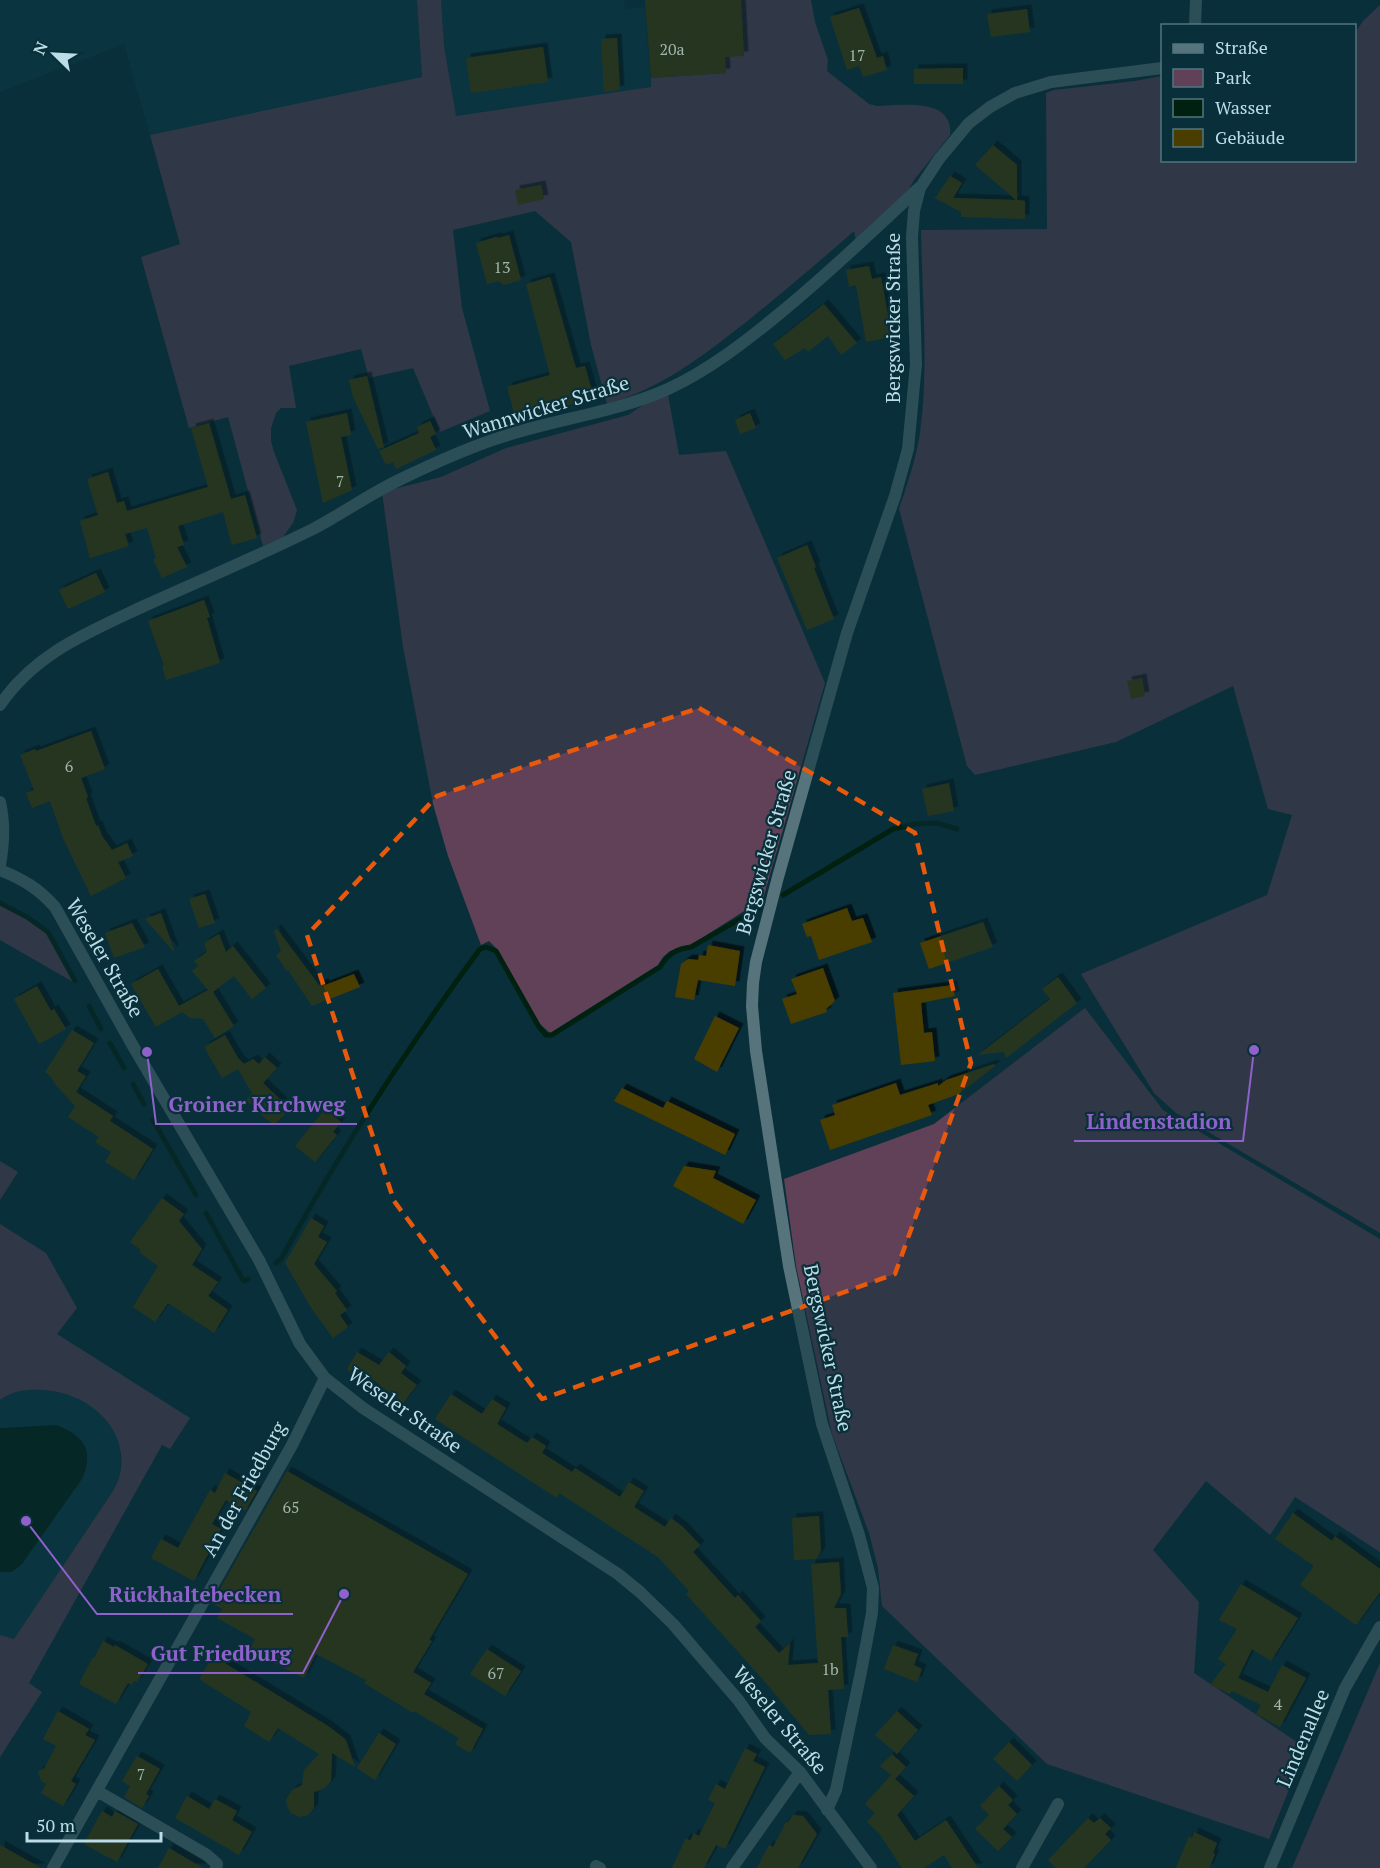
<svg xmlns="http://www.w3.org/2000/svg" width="1380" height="1868" viewBox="0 0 1380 1868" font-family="'PT Serif',serif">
  <defs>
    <filter id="shadow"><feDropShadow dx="4.5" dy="-4.5" stdDeviation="0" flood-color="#0009"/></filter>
  </defs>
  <rect width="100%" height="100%" fill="#09303a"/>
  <!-- built -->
  <path fill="#0c3b46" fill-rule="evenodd" d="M 0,0 L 417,0 L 422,77 L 150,135 L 124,44 L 0,92 Z
    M 441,0 L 624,0 L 625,9 L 645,7 L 651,87 L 455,116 L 444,46 ZM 617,38 L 620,90 L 605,91 L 601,39 Z
    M 31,1389 L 55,1391 L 70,1394 L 86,1402 L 99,1411 L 110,1425 L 119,1441 L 121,1461 L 120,1475 L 113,1491 L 14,1639 L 0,1635 L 0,1400 L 13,1392 Z"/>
  <!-- green -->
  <path fill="#604157" d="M 417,0 L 441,0 L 444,46 L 456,116 L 651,87 L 651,78 L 726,73 L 725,57 L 744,55 L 741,0 L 811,0 L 815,22 L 828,60 L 827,71 L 869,104 L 877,106 C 901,105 954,97 950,135 L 914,180 L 908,191 L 856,241 L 854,231 C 818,263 782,293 745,323 C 701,357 662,388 607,404 L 591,345 L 571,242 L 535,211 L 453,230 L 462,308 L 490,411 L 440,432 L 413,368 L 369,378 L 361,349 L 289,366 L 296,408 L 281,408 L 276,413 L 271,428 L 271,441 L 274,452 L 297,510 L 293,523 L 283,537 L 263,546 L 228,417 L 189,428 L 141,257 L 180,244 L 150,135 L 422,77 Z
    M 1380,5 L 1380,1233 L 1176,1113 L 1154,1093 L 1081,974 L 1267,895 L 1292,815 L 1268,809 L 1233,686 L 1116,742 L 975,775 L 967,766 L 899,509 C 907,485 916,459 920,433 C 929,367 922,297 921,230 L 1047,229 L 1046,93 L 1054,90 L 1135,81 L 1162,76 L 1162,160 L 1354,160 L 1355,33 L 1363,21 Z
    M 667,389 L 679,455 L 726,451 L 825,683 L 763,899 L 691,945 L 670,951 L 663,957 L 658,965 L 550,1033 L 540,1024 L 498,950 L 489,941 L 481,945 L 448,856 L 433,804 L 403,647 L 382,492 L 441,477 L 506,448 L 628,415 Z
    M 0,902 L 28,916 L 49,932 L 76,980 L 73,982 L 0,940 Z
    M 1085,1008 L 1163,1110 L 1380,1239 L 1380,1552 L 1295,1497 L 1270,1535 L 1206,1481 L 1153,1550 L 1199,1602 L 1194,1673 L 1306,1748 L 1269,1839 L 1047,1764 L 882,1606 L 878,1568 L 869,1533 L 832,1434 L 796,1266 L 784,1179 L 934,1124 Z
    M 0,1161 L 18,1172 L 0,1200 Z
    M 0,1224 L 46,1253 L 77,1308 L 57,1334 L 190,1418 L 170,1449 L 162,1445 L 29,1683 L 42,1692 L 0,1757 L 0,1635 L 14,1639 L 113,1491 C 116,1485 119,1479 120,1474 C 130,1427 86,1392 44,1390 C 28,1389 13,1390 0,1400 Z
    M 1380,1663 L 1380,1868 L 1292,1868 Z"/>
  <!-- water -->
  <path fill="#002010" d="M 56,1425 C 83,1435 95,1450 82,1479 L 22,1564 L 12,1572 L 0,1572 L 0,1428 Z"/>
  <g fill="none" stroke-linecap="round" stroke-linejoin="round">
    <!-- stream -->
    <path stroke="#002010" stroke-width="5" d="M 783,895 L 893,829 L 916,824 L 936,823 L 957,829
      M 0,903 L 27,917 L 48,932 L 75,981
      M 89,1006 L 101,1029
      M 110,1043 L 124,1068
      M 133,1084 L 144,1104
      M 153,1120 L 196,1195
      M 206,1213 L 243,1280 L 245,1281 L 248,1279
      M 276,1263 L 281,1259 C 340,1151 407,1048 480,949 L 486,947 L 496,951 L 539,1027 L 546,1035 L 552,1035 L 660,967 C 668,954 676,949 691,947 L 761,907"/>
  </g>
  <!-- building -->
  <path fill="#493e00" filter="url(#shadow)" d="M 645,0 L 741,0 L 744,56 L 725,57 L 726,73 L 651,78 Z
    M 859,8 L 877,58 L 883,56 L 887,70 L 863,77 L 859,66 L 847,70 L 830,17 Z
    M 1027,9 L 1030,32 L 991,37 L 987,14 Z
    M 617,38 L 620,90 L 604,92 L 601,39 Z
    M 543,47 L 548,82 L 471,93 L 466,58 Z
    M 963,68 L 963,84 L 914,84 L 914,69 Z
    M 993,145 L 1017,165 L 1017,200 L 1025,201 L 1025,219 L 961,217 L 961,212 L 933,197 L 936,197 L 950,176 L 962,183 L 953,198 L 1016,200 L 975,165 Z
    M 541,185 L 544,199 L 518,205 L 515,190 Z
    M 509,235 L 521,280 L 504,285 L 498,281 L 487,284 L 476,243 L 496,237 L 498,238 Z
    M 869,266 L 872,279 L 881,277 L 892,337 L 866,342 L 856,285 L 849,287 L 846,270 Z
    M 550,277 L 576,368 L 585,366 L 594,398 L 516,420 L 507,387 L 550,375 L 526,284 Z
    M 824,304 L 857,343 L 841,355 L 828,336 L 808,352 L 805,348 L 785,360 L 773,344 Z
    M 367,376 L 384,447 L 378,449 L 353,397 L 349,380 Z
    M 347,413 L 351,435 L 341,437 L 352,490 L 323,503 L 306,422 Z
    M 750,413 L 756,428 L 740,434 L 735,420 Z
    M 430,421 L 436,434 L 430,437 L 436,450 L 396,469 L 393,462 L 386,465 L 379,451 L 419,433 L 417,427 Z
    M 209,423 L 231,499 L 245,495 L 257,538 L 232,545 L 223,512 L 178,526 L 184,545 L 177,547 L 187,567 L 162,578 L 153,559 L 156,558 L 147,528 L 125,534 L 129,546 L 90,558 L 80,521 L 98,515 L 87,479 L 108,472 L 117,503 L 124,501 L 127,511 L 208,487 L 191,428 Z
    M 807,545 L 816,567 L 814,568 L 834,619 L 807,630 L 777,558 Z
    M 96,573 L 105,592 L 68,609 L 59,590 Z
    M 204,600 L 210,617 L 207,618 L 220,663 L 166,680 L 162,666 L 164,665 L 148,621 Z
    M 1142,678 L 1145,696 L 1131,699 L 1127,681 Z
    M 91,731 L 105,769 L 81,778 L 88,797 L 86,798 L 96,826 L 98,825 L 102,836 L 112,850 L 127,843 L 133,856 L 118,862 L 126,878 L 91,896 L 63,838 L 50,801 L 32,808 L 26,793 L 34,790 L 20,755 L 35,749 L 36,751 Z
    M 949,783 L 954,811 L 928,816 L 922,789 Z
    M 205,894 L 215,923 L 199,928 L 189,899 Z
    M 847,908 L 852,921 L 863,918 L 872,942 L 819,960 L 811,936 L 807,937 L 802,924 Z
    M 161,913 L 174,950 L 173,951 L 145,919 Z
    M 983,922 L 993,947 L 929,969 L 920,943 Z
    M 132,923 L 145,947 L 114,958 L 105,933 Z
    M 277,929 L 319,985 L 324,983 L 325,985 L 354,974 L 360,987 L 312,1006 L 288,970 L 287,971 L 276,955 L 281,951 L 274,931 Z
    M 219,934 L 226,952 L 233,946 L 266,988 L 252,999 L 234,976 L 213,992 L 234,1026 L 215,1038 L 203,1019 L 190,1018 L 182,1012 L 156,1027 L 131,984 L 158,969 L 179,1006 L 208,990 L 192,971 L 198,966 L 194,961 L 207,952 L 204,943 Z
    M 708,945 L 740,951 L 735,986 L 698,980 L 694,1000 L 675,997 L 681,964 L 688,959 L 698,960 L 699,955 L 706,956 Z
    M 823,968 L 835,1001 L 826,1009 L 827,1012 L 791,1024 L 782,999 L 797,994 L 791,979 Z
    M 1058,977 L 1077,1003 L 1006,1058 L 1004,1052 L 978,1055 L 1050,999 L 1042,989 Z
    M 953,985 L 955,996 L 921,1003 L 924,1033 L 932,1032 L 935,1061 L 901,1065 L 893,993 Z
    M 37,986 L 51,1011 L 54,1009 L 66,1029 L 39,1044 L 14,999 Z
    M 715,1016 L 739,1028 L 717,1072 L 694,1059 Z
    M 72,1030 L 94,1043 L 77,1071 L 86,1076 L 76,1092 L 113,1116 L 110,1121 L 153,1149 L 134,1180 L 105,1162 L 111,1152 L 95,1142 L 99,1137 L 68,1117 L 75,1106 L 55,1084 L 51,1077 L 45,1072 Z
    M 225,1035 L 238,1058 L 244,1064 L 253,1059 L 259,1064 L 265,1057 L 277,1068 L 263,1083 L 290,1109 L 274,1125 L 269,1120 L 268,1121 L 246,1100 L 252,1093 L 238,1069 L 222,1078 L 204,1047 Z
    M 994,1064 L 995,1066 L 959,1094 L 928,1105 L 932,1115 L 830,1150 L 820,1120 L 835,1115 L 832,1105 L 896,1083 L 900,1095 L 938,1083 L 938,1086 L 946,1080 Z
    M 622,1088 L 663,1108 L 667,1101 L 735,1134 L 725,1155 L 614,1101 Z
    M 325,1109 L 341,1122 L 333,1132 L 337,1135 L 315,1162 L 295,1146 Z
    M 684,1166 L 716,1171 L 713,1178 L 756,1200 L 743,1224 L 673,1186 Z
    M 162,1198 L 184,1214 L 179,1221 L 202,1249 L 192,1265 L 218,1282 L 208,1296 L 228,1310 L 214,1333 L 168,1303 L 155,1322 L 133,1307 L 158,1266 L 139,1252 L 141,1250 L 130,1242 Z
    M 311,1218 L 324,1226 L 318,1237 L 327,1242 L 314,1264 L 337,1291 L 335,1293 L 347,1310 L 340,1315 L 348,1327 L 333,1338 L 312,1309 L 285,1263 Z
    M 357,1352 L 379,1365 L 389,1352 L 406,1366 L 401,1373 L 417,1385 L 403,1403 L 367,1375 L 362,1383 L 347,1369 Z
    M 451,1394 L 482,1414 L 492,1399 L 506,1408 L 497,1424 L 527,1443 L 532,1437 L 546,1446 L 542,1453 L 572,1472 L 575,1468 L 620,1497 L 629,1482 L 644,1491 L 634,1507 L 665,1527 L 671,1518 L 683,1527 L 700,1545 L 693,1552 L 735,1598 L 738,1595 L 761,1621 L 755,1627 L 779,1653 L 790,1643 L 788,1665 L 818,1663 L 811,1564 L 839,1562 L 841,1594 L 834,1608 L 846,1608 L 848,1637 L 841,1637 L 844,1689 L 828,1690 L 831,1734 L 809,1735 L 766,1683 L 686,1594 L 689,1591 L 658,1557 L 559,1493 L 557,1498 L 435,1419 Z
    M 287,1471 L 468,1574 L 429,1640 L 432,1641 L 413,1672 L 431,1683 L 424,1694 L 483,1729 L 470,1753 L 455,1744 L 459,1738 L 414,1711 L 413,1713 L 364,1683 L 366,1680 L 316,1654 L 304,1678 L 249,1651 L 255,1639 L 217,1618 L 222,1609 L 212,1603 Z
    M 225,1473 L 257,1491 L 245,1511 L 226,1500 L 212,1524 L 221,1529 L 194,1581 L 151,1558 L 161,1539 L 178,1548 L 210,1490 L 215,1493 Z
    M 1293,1513 L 1332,1541 L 1335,1536 L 1380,1569 L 1380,1592 L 1356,1625 L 1300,1585 L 1314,1566 L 1275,1539 Z
    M 819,1516 L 821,1551 L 816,1559 L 794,1560 L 792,1518 Z
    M 1241,1584 L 1298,1618 L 1271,1661 L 1252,1649 L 1238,1678 L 1268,1692 L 1282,1665 L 1306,1678 L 1280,1727 L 1256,1714 L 1261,1705 L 1232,1691 L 1230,1694 L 1210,1685 L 1226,1664 L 1218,1659 L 1237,1629 L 1219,1620 Z
    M 103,1641 L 114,1647 L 115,1645 L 148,1664 L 137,1682 L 134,1681 L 132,1685 L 128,1683 L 116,1704 L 79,1684 L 93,1657 L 94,1658 Z
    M 893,1645 L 918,1654 L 914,1665 L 922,1669 L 917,1682 L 884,1669 Z
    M 487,1649 L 521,1671 L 505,1696 L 470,1674 Z
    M 213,1656 L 328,1726 L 345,1739 L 347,1743 L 355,1767 L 332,1753 L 331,1781 L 325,1788 L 314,1792 L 314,1808 L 308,1815 L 300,1817 L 291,1813 L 287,1806 L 286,1800 L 292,1790 L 302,1785 L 304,1770 L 319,1754 L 278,1728 L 269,1742 L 244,1726 L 251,1712 L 199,1679 Z
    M 58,1711 L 89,1729 L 85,1735 L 95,1740 L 71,1781 L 76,1784 L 63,1806 L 41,1793 L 46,1784 L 41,1781 L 38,1771 L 44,1769 L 56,1746 L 43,1739 Z
    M 897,1711 L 918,1730 L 897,1754 L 875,1735 Z
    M 379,1733 L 396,1744 L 375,1780 L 357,1768 Z
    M 1009,1742 L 1032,1765 L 1017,1781 L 993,1759 Z
    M 745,1748 L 757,1754 L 753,1761 L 765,1767 L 725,1849 L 716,1845 L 704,1868 L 672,1868 L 686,1838 L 690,1841 L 694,1833 L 699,1836 L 715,1803 L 708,1800 L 716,1784 L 725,1789 Z
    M 892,1754 L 906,1767 L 895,1779 L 914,1796 L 897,1815 L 915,1841 L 946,1820 L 978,1868 L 952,1868 L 944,1855 L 924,1868 L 902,1868 L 879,1833 L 867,1822 L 875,1813 L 865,1804 L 891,1775 L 880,1766 Z
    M 137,1756 L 160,1769 L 146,1794 L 149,1796 L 142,1808 L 124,1797 L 130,1786 L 122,1781 Z
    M 999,1786 L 1013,1800 L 1008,1805 L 1017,1814 L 1003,1829 L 1012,1837 L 998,1851 L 975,1829 L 989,1815 L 980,1806 Z
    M 187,1796 L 209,1809 L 215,1799 L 237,1811 L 232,1820 L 252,1832 L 239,1855 L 175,1818 Z
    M 102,1811 L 112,1817 L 115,1811 L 138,1824 L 117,1862 L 84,1844 Z
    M 793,1815 L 803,1816 L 817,1834 L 798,1868 L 757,1868 L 769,1845 L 773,1847 L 786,1822 L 788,1823 Z
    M 1088,1818 L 1094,1823 L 1100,1818 L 1111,1828 L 1105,1834 L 1111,1840 L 1084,1868 L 1056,1868 L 1048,1860 Z
    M 1194,1832 L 1217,1843 L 1213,1853 L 1215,1854 L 1209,1868 L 1176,1868 L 1189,1836 L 1192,1838 Z
    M 0,1845 L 41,1868 L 0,1868 Z
    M 169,1848 L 203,1868 L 158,1868 Z"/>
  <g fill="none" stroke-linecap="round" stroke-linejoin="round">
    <!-- street -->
    <path stroke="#57737b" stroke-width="12" d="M 1195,26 L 1196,0
      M 0,705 C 35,653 89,632 144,606 C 201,580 259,556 315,528 C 343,513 370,494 399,480 C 434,463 471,446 508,435 C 561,418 617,412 668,389 C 709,370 745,342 779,314 C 828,274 873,231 919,188
      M 0,802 C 5,824 4,843 0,865
      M 0,870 C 23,879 39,889 55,907 L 133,1046 L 259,1260 L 300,1344 L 325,1378 L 363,1408 L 618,1574 L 640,1592 L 673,1624 L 739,1701 L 765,1738 L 800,1772 L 871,1868
      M 97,1791 L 207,1855 L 217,1864 L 216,1868
      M 827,1810 L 836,1790 L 861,1672 L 872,1613 L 873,1588 L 859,1535 L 822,1424 L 789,1266 L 756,1051 L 752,1006 L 753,983 L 756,962 L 778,877 L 847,633 L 895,496 L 908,449 L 916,364 L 912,237 L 914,211 L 920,188 L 939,159 L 969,123 L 990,107 L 1015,93 L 1051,82 L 1162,68
      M 596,1866 L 600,1868
      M 53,1868 L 292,1445 L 325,1378
      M 732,1868 L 800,1772
      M 1022,1868 L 1058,1804
      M 1270,1868 L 1345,1688 L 1380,1627"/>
  </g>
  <!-- marked area -->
  <path d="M0 0H1380V1868H0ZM 699,708 L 915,833 L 971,1063 L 895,1274 L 542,1399 L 394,1201 L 307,935 L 437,796 Z" fill="#09303a" fill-opacity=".55" fill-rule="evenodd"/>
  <path fill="none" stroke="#e8590c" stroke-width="4.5" stroke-dasharray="12 8" stroke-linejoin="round" d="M 699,708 L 915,833 L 971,1063 L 895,1274 L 542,1399 L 394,1201 L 307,935 L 437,796 Z"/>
  <g text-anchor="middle" stroke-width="4.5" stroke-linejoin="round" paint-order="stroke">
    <!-- number labels -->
    <g font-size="16" fill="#9fb5ad">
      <text x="672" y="55">20a</text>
      <text x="857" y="61">17</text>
      <text x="502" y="273">13</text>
      <text x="340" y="487">7</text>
      <text x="69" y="772">6</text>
      <text x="291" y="1513">65</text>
      <text x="830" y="1675">1b</text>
      <text x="496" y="1679">67</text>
      <text x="1278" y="1710">4</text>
      <text x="141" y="1780">7</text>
    </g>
    <!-- street labels -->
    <g font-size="20" fill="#bcdde7" stroke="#09303a">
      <text transform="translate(893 318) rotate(-90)" y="7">Bergswicker Straße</text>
      <text transform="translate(546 407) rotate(-17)" y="7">Wannwicker Straße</text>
      <text transform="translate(766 852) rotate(-74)" y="7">Bergswicker Straße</text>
      <text transform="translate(105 958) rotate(60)" y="7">Weseler Straße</text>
      <text transform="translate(828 1348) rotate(78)" y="7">Bergswicker Straße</text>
      <text transform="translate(405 1410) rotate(35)" y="7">Weseler Straße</text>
      <text transform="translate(244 1489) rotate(-61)" y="7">An der Friedburg</text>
      <text transform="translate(780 1720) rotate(50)" y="7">Weseler Straße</text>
      <text transform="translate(1303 1738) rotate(-67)" y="7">Lindenallee</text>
    </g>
  </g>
  <!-- callouts -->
  <path fill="none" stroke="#8e61cb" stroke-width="2" d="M147 1052L156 1124H357M1254 1050L1243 1141H1074M26 1521L97 1614H293M344 1594L303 1673H138"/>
  <g fill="#8e61cb" stroke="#09303a" stroke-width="2">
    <circle cx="147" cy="1052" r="6"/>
    <circle cx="1254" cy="1050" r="6"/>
    <circle cx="26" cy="1521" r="6"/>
    <circle cx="344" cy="1594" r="6"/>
  </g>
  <g font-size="21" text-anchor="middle" font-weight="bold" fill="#8e61cb" stroke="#09303a" stroke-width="4.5" stroke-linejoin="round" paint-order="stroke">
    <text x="257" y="1112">Groiner Kirchweg</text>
    <text x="1159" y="1129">Lindenstadion</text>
    <text x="195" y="1602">Rückhaltebecken</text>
    <text x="221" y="1661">Gut Friedburg</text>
  </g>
  <!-- legend -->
  <rect x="1161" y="24" width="195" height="138" fill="#09303a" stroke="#51757f" stroke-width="1.5"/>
  <rect x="1173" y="44" width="30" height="9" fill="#57737b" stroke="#51757f" stroke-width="1.5"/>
  <text x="1215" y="54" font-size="18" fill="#bcdde7">Straße</text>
  <rect x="1173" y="69" width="30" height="18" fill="#604157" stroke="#51757f" stroke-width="1.5"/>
  <text x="1215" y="84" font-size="18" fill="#bcdde7">Park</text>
  <rect x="1173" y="99" width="30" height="18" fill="#002010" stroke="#51757f" stroke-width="1.5"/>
  <text x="1215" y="114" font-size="18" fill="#bcdde7">Wasser</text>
  <rect x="1173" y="129" width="30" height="18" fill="#493e00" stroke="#51757f" stroke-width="1.5"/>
  <text x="1215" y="144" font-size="18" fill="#bcdde7">Gebäude</text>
  <!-- north arrow -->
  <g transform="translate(54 54) rotate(294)" stroke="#09303a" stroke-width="4.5" paint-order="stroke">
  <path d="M0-4.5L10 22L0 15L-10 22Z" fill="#bcdde7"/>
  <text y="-9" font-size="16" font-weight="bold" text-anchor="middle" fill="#bcdde7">N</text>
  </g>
  <!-- scale -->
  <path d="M27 1832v9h134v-9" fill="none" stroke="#bcdde7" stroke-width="3"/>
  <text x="36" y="1832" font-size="18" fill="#bcdde7" stroke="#09303a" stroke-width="4.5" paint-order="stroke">50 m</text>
</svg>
